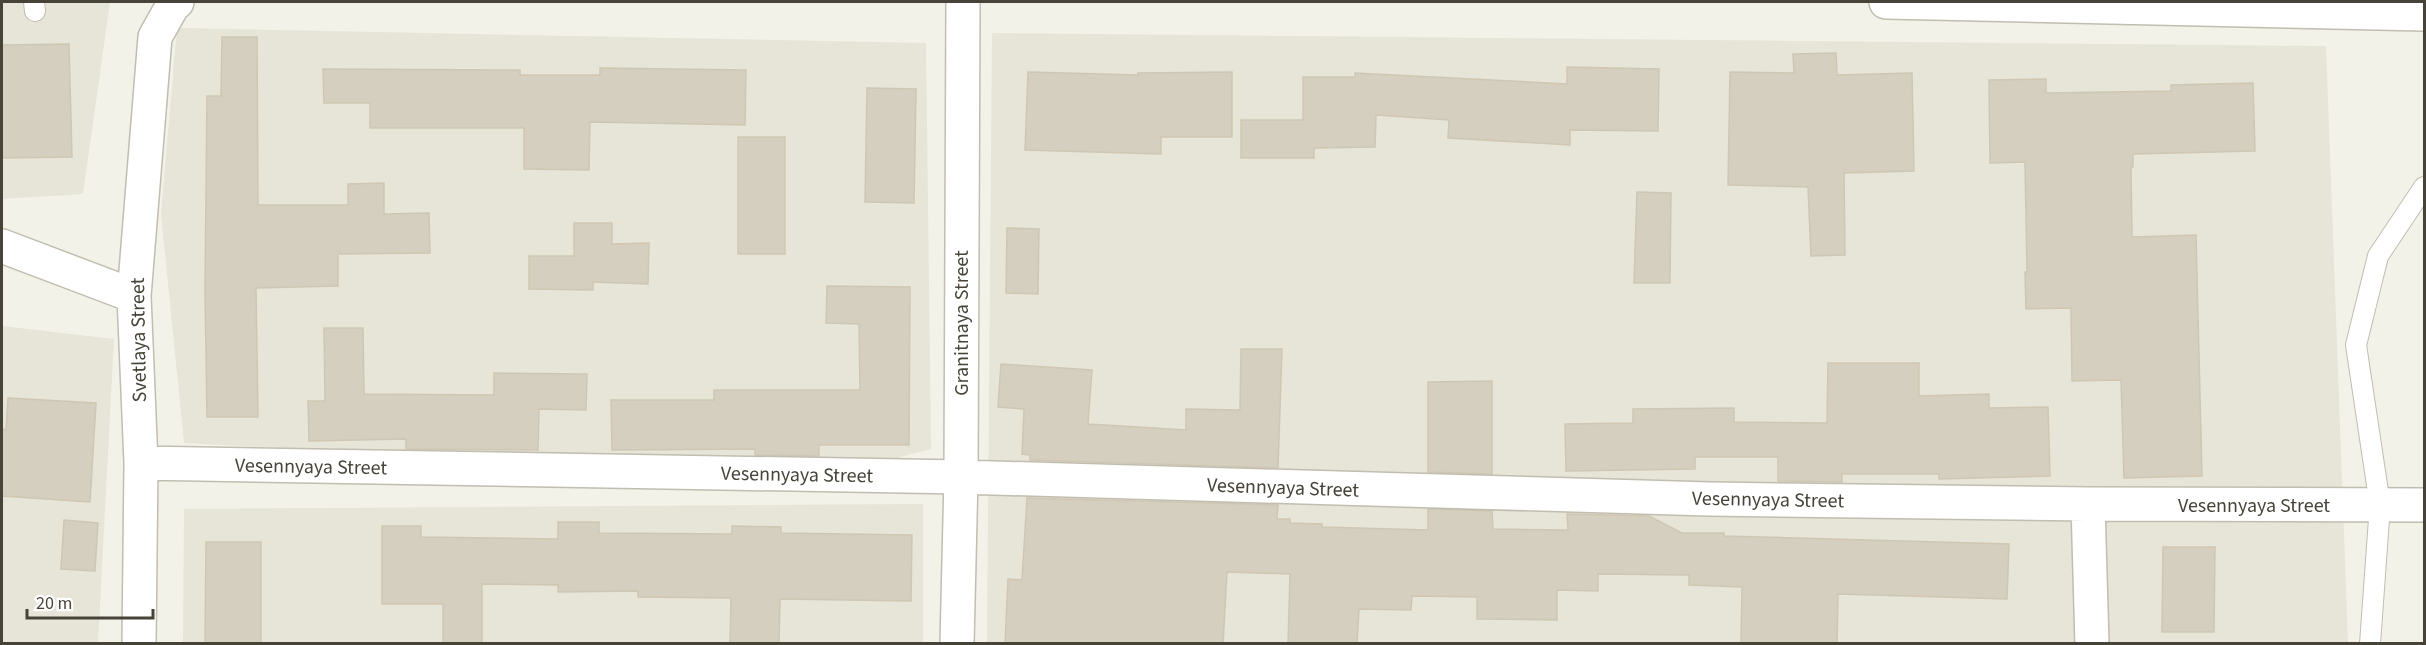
<svg xmlns="http://www.w3.org/2000/svg" width="2426" height="645" viewBox="0 0 2426 645" font-family="'Source Sans 3',sans-serif">
  <rect width="100%" height="100%" fill="#f3f2e9"/>
  <!-- residential -->
  <path fill="#e7e4d8" d="M 2,2 L 110,2 L 83,194 L 2,199 Z
    M 177,28 L 926,43 L 931,449 L 889,460 L 558,462 L 184,443 L 161,214 Z
    M 992,33 L 2326,46 L 2348,643 L 987,644 Z
    M 2,326 L 114,339 L 98,643 L 2,644 Z
    M 923,504 L 923,643 L 183,644 L 184,509 Z"/>
  <!-- building -->
  <path fill="#d4cfbf" stroke="#cfc7b3" stroke-width="1.5" d="M 222,37 L 257,37 L 258,205 L 348,205 L 348,184 L 384,183 L 384,214 L 429,213 L 430,253 L 338,254 L 338,286 L 256,288 L 258,417 L 207,417 L 205,290 L 207,96 L 221,96 Z
    M 69,44 L 72,157 L 2,158 L 2,45 Z
    M 1836,53 L 1837,75 L 1912,73 L 1914,171 L 1844,173 L 1845,255 L 1811,256 L 1808,187 L 1728,185 L 1730,72 L 1794,73 L 1793,54 Z
    M 1567,67 L 1659,69 L 1658,131 L 1570,130 L 1570,145 L 1448,138 L 1449,120 L 1376,115 L 1375,147 L 1314,148 L 1314,158 L 1241,158 L 1241,120 L 1303,120 L 1303,77 L 1355,77 L 1355,73 L 1567,84 Z
    M 600,68 L 746,70 L 745,125 L 590,122 L 589,170 L 524,169 L 524,128 L 370,128 L 370,103 L 324,103 L 323,69 L 520,70 L 520,75 L 600,75 Z
    M 1028,72 L 1138,75 L 1138,73 L 1232,72 L 1232,137 L 1161,137 L 1161,154 L 1025,150 Z
    M 2046,79 L 2046,93 L 2171,91 L 2171,85 L 2253,83 L 2255,151 L 2133,154 L 2133,167 L 2131,167 L 2132,237 L 2196,235 L 2202,476 L 2124,478 L 2121,380 L 2072,381 L 2071,308 L 2026,309 L 2025,272 L 2027,272 L 2025,162 L 1990,163 L 1989,80 Z
    M 867,88 L 916,89 L 914,203 L 865,202 Z
    M 738,137 L 785,137 L 785,254 L 738,254 Z
    M 1637,192 L 1671,193 L 1670,283 L 1634,283 Z
    M 574,223 L 612,223 L 612,244 L 649,243 L 648,284 L 593,282 L 593,290 L 529,289 L 529,256 L 574,256 Z
    M 1007,228 L 1039,229 L 1038,294 L 1006,293 Z
    M 827,286 L 910,287 L 909,445 L 819,445 L 819,456 L 755,455 L 755,449 L 612,450 L 611,400 L 714,400 L 714,390 L 860,390 L 859,324 L 826,323 Z
    M 324,328 L 363,328 L 364,394 L 494,395 L 494,373 L 587,374 L 586,410 L 539,409 L 538,450 L 406,449 L 406,439 L 309,441 L 308,401 L 325,401 Z
    M 1241,349 L 1282,349 L 1278,468 L 1030,460 L 1030,455 L 1022,454 L 1024,409 L 998,407 L 1001,364 L 1092,370 L 1088,424 L 1186,430 L 1186,409 L 1240,410 Z
    M 1828,363 L 1919,363 L 1919,396 L 1989,394 L 1989,408 L 2048,407 L 2050,476 L 1939,479 L 1939,474 L 1842,474 L 1842,482 L 1778,481 L 1778,457 L 1695,457 L 1695,469 L 1566,471 L 1565,424 L 1633,423 L 1633,409 L 1734,408 L 1734,422 L 1827,423 Z
    M 1492,381 L 1492,474 L 1428,472 L 1428,382 Z
    M 8,398 L 96,403 L 90,502 L 2,496 L 2,429 L 6,430 Z
    M 1027,498 L 1278,505 L 1277,519 L 1290,519 L 1290,523 L 1322,524 L 1322,527 L 1428,530 L 1428,509 L 1492,511 L 1493,529 L 1568,530 L 1567,514 L 1649,516 L 1682,533 L 1724,533 L 1724,536 L 2009,544 L 2007,599 L 1838,594 L 1837,644 L 1741,644 L 1742,587 L 1689,585 L 1689,575 L 1598,574 L 1598,591 L 1557,590 L 1557,620 L 1477,619 L 1477,597 L 1412,596 L 1411,610 L 1359,609 L 1357,644 L 1288,644 L 1290,574 L 1227,572 L 1223,644 L 1005,644 L 1008,579 L 1022,580 Z
    M 64,520 L 98,523 L 95,571 L 61,569 Z
    M 558,522 L 599,522 L 599,533 L 732,534 L 732,526 L 781,527 L 781,533 L 912,535 L 911,601 L 780,599 L 779,644 L 730,644 L 731,598 L 638,597 L 638,591 L 558,592 L 558,585 L 482,584 L 482,644 L 443,644 L 443,604 L 382,604 L 382,526 L 421,526 L 421,537 L 558,539 Z
    M 206,542 L 261,542 L 261,644 L 205,644 Z
    M 2163,547 L 2215,547 L 2214,632 L 2162,632 Z"/>
  <g fill="none" stroke-linecap="round" stroke-linejoin="round">
    <!-- lane casing -->
    <g stroke="#c1bdaf" stroke-width="22">
      <path id="lane" d="M 34,2 L 35,11
        M 2370,644 L 2380,505 L 2356,345 L 2378,256 L 2424,187"/>
    </g>
    <!-- street casing -->
    <g stroke="#c1bdaf" stroke-width="36">
      <path id="street" d="M 1886,2 L 2424,14
        M 2,246 L 134,296
        M 141,463 L 961,477 L 1709,499 L 2088,504 L 2424,505
        M 2088,504 L 2092,644
        M 139,644 L 141,463 L 134,296 L 155,37 L 173,5 L 177,2
        M 957,644 L 961,477 L 963,2"/>
    </g>
    <!-- lane -->
    <use href="#lane" stroke="#fff" stroke-width="20"/>
    <!-- street -->
    <use href="#street" stroke="#fff" stroke-width="33"/>
  </g>
  <g text-anchor="middle" stroke-width="6" stroke-linejoin="round" paint-order="stroke">
    <!-- street labels -->
    <g font-size="20" fill="#474338" stroke="#fff">
      <text transform="translate(961 323) rotate(-90)" y="7">Granitnaya Street</text>
      <text transform="translate(138 340) rotate(-91)" y="7">Svetlaya Street</text>
      <text transform="translate(311 466) rotate(1)" y="7">Vesennyaya Street</text>
      <text transform="translate(797 474) rotate(1)" y="7">Vesennyaya Street</text>
      <text transform="translate(1283 487) rotate(2)" y="7">Vesennyaya Street</text>
      <text transform="translate(1768 499) rotate(1)" y="7">Vesennyaya Street</text>
      <text x="2254" y="512">Vesennyaya Street</text>
    </g>
  </g>
  <!-- border -->
  <rect width="2426" height="645" fill="none" stroke="#474338" stroke-width="6"/>
  <!-- scale -->
  <path d="M27 609v9h126v-9" fill="none" stroke="#474338" stroke-width="3"/>
  <text x="36" y="609" font-size="18" fill="#474338" stroke="#ffffff" stroke-width="4.5" paint-order="stroke">20 m</text>
</svg>
